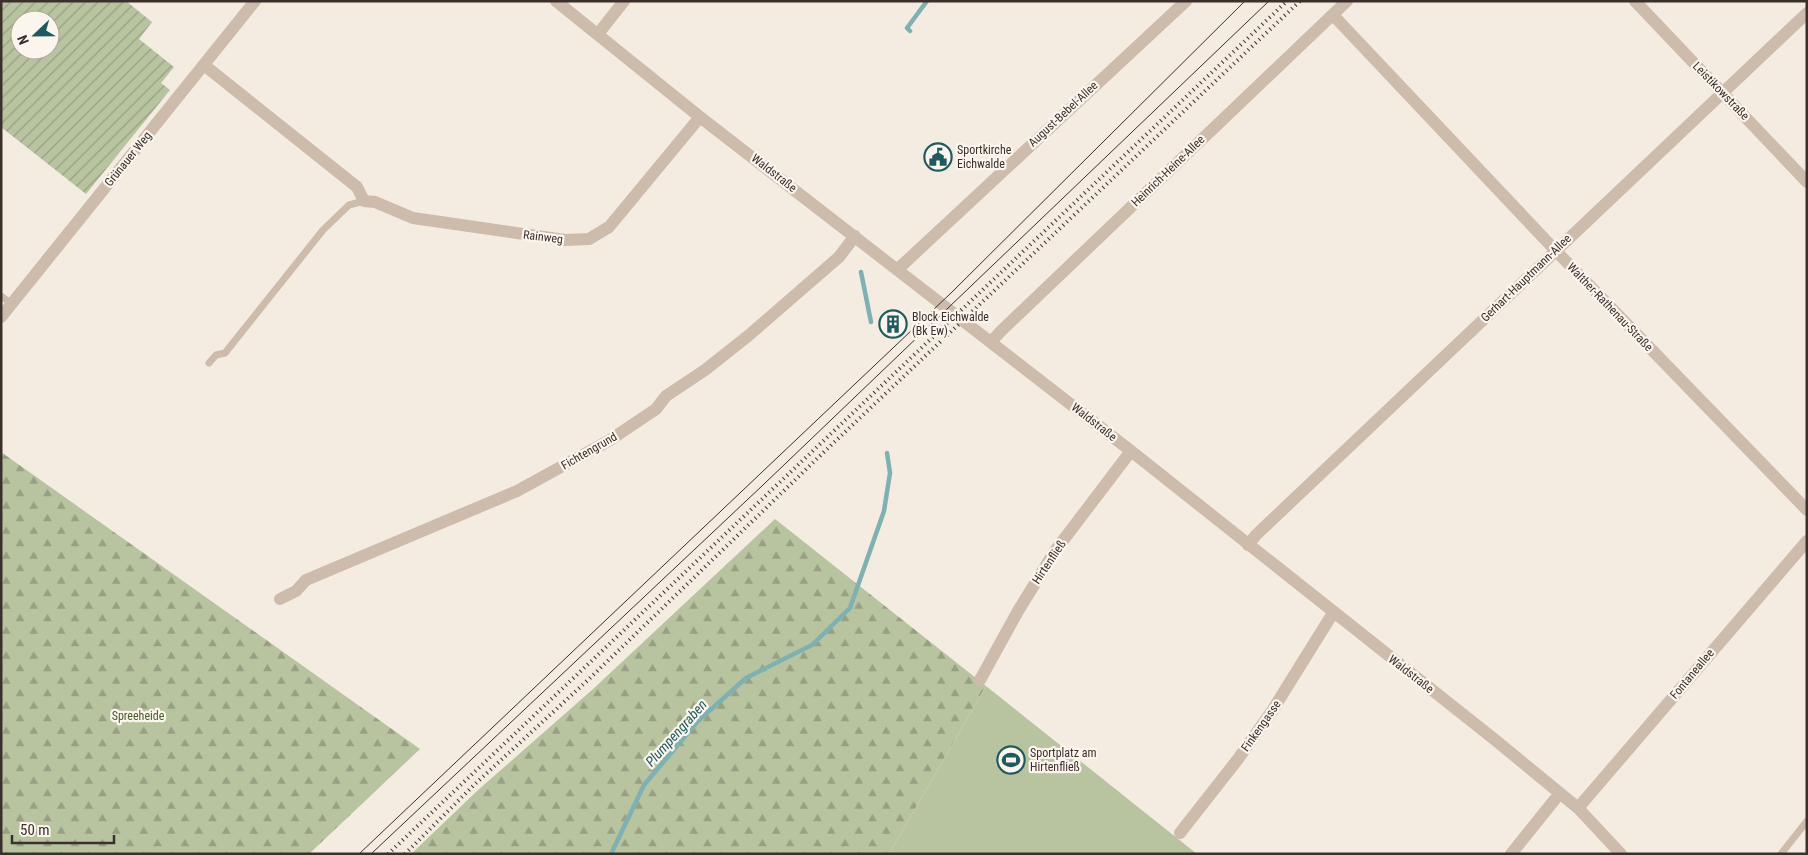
<svg xmlns="http://www.w3.org/2000/svg" width="1808" height="855" viewBox="0 0 1808 855" font-family="'Roboto Condensed',sans-serif">
  <defs>
    <pattern id="forest-firs" width="22" height="20" patternUnits="userSpaceOnUse" patternTransform="scale(1.25)"><rect width="22" height="20" fill="#b8c4a0"/><path d="M5 1l3.5 6h-7zM16 11l3.5 6h-7z" fill="#97a083"/></pattern>
    <pattern id="garden-furrows" width="10" height="10" patternUnits="userSpaceOnUse" patternTransform="scale(1.25)"><rect width="10" height="10" fill="#b8c4a0"/><path d="M-1 1l2-2M0 10L10 0M9 11l2-2" fill="none" stroke="#97a083"/></pattern>
  </defs>
  <rect width="100%" height="100%" fill="#f4ebe1"/>
  <!-- forest -->
  <path fill="url(#forest-firs)" d="M 1,452 L 420,749 L 309,854 L 1,854 Z
    M 775,519 L 986,686 L 889,854 L 411,854 L 477,791 L 592,690 Z"/>
  <!-- garden -->
  <path fill="url(#garden-furrows)" fill-rule="evenodd" d="M 1,1 L 126,1 L 152,22 L 139,39 L 174,67 L 161,83 L 170,90 L 86,194 L 1,127 ZM 20,20 L 50,20 L 50,50 L 20,50 Z"/>
  <!-- pitch -->
  <path fill="#b8c4a0" d="M 986,686 L 1197,854 L 889,854 Z"/>
  <g fill="none" stroke-linecap="round" stroke-linejoin="round">
    <!-- stream -->
    <path stroke="#7fb0b2" stroke-width="4.5" d="M 910,31 L 907,28 L 927,1
      M 861,272 L 871,322
      M 611,854 L 644,785 L 697,722 L 746,678 L 812,645 L 850,608 L 884,511 L 890,473 L 887,453"/>
    <!-- service -->
    <path stroke="#cdbbac" stroke-width="7" d="M 1,296 L 12,304
      M 209,363 L 216,355 L 225,353 L 323,230 L 349,205 L 364,201
      M 1781,854 L 1807,821"/>
    <!-- minor -->
    <path stroke="#cdbbac" stroke-width="12" d="M 556,1 L 700,117 L 1131,451 L 1494,739 L 1578,808 L 1621,854
      M 1635,1 L 1807,182
      M 1333,15 L 1555,250 L 1807,510
      M 598,34 L 624,1
      M 204,65 L 357,187 L 364,201 L 375,202 L 413,218 L 565,240 L 589,239 L 609,227 L 700,117
      M 898,269 L 1186,1
      M 1,317 L 255,1
      M 991,342 L 1001,331 L 1347,1
      M 1248,545 L 1256,535 L 1807,13
      M 280,599 L 296,591 L 306,580 L 517,491 L 610,440 L 656,409 L 666,396 L 705,370 L 748,336 L 839,257 L 855,236
      M 980,680 L 1018,611 L 1055,551 L 1131,451
      M 1578,808 L 1807,541
      M 1180,833 L 1238,759 L 1272,711 L 1333,613
      M 1511,854 L 1560,793"/>
    <!-- tram -->
    <path stroke="#3b302b" stroke-width="1" d="M 359,854 L 951,293 L 1245,1
      M 371,854 L 763,485 L 1269,1"/>
    <!-- rail -->
    <path stroke="#3b302b" stroke-width="4" stroke-dasharray="1 4" stroke-linecap="butt" d="M 388,854 L 1287,1
      M 405,854 L 475,784 L 589,679 L 825,451 L 1300,1"/>
  </g>
  <!-- icons -->
  <defs>
    <g id="civic-ring" transform="scale(1.4375)"><circle r="9.5" fill="#fbf5ee" stroke="#1f5a5e" stroke-width="1.5"/><path d="M-.6-6.5H3V-4.5H.6V-3L4-1V1h2V6H-6V1h2V-1L-.6-3ZM-1.2 2.5V6h2.4V2.5Z" fill="#1f5a5e"/></g>
    <g id="building-ring" transform="scale(1.4375)"><circle r="9.5" fill="#fbf5ee" stroke="#1f5a5e" stroke-width="1.5"/><path d="M-4-6H4V6H1V3H-1V6H-4ZM-2.5-4.3h1.7v1.8h-1.7ZM.8-4.3h1.7v1.8H.8ZM-2.5-1h1.7V.8h-1.7ZM.8-1h1.7V.8H.8Z" fill="#1f5a5e"/></g>
    <g id="stadium-ring" transform="scale(1.4375)"><circle r="9.5" fill="#fbf5ee" stroke="#1f5a5e" stroke-width="1.5"/><path d="M0-5a6.5 5 0 1 0 0 10a6.5 5 0 1 0 0-10ZM-3.5-1.8h7v3.6h-7Z" fill="#1f5a5e"/></g>
  </defs>
  <g fill-rule="evenodd">
    <use href="#civic-ring" x="938" y="157"/>
    <use href="#building-ring" x="893" y="324"/>
    <use href="#stadium-ring" x="1011" y="760"/>
  </g>
  <g text-anchor="middle" stroke-width="4.5" stroke-linejoin="round" paint-order="stroke">
    <!-- street labels -->
    <g font-size="12" fill="#3b302b" stroke="#fbf5ee">
      <text transform="translate(1721 91) rotate(46)" y="4">Leistikowstraße</text>
      <text transform="translate(1063 114) rotate(-43)" y="4">August-Bebel-Allee</text>
      <text transform="translate(128 159) rotate(-51)" y="4">Grünauer Weg</text>
      <text transform="translate(1168 171) rotate(-44)" y="4">Heinrich-Heine-Allee</text>
      <text transform="translate(774 173) rotate(38)" y="4">Waldstraße</text>
      <text transform="translate(543 237) rotate(7)" y="4">Rainweg</text>
      <text transform="translate(1526 278) rotate(-44)" y="4">Gerhart-Hauptmann-Allee</text>
      <text transform="translate(1610 307) rotate(46)" y="4">Walther-Rathenau-Straße</text>
      <text transform="translate(1094 422) rotate(38)" y="4">Waldstraße</text>
      <text transform="translate(589 451) rotate(-30)" y="4">Fichtengrund</text>
      <text transform="translate(1049 562) rotate(-56)" y="4">Hirtenfließ</text>
      <text transform="translate(1411 674) rotate(38)" y="4">Waldstraße</text>
      <text transform="translate(1692 674) rotate(-50)" y="4">Fontaneallee</text>
      <text transform="translate(1261 726) rotate(-55)" y="4">Finkengasse</text>
    </g>
    <!-- poi labels -->
    <g font-size="12" fill="#3b302b" stroke="#fbf5ee" text-anchor="start">
      <text x="957" y="154">Sportkirche<tspan x="957" dy="14">Eichwalde</tspan></text>
      <text x="912" y="321">Block Eichwalde<tspan x="912" dy="14">(Bk Ew)</tspan></text>
      <text x="1030" y="757">Sportplatz am<tspan x="1030" dy="14">Hirtenfließ</tspan></text>
    </g>
    <!-- park labels -->
    <g font-size="12" fill="#4a5a2e" stroke="#fbf5ee">
      <text x="138" y="720">Spreeheide</text>
    </g>
    <!-- water labels -->
    <g font-size="14" font-style="italic" fill="#1f5a5e" stroke="#fbf5ee">
      <text transform="translate(676 733) rotate(-48)" y="5">Plumpengraben</text>
    </g>
  </g>
  <!-- border -->
  <rect width="1808" height="855" fill="none" stroke="#3b302b" stroke-width="5"/>
  <!-- north arrow -->
  <g transform="translate(35 35) rotate(248)"><circle r="24" fill="#fbf5ee" stroke="#aea6a0"/>
  <path d="M0-4L9 19L0 12L-9 19Z" fill="#1f5a5e"/>
  <text y="-8" font-size="14" font-weight="bold" text-anchor="middle" fill="#3b302b">N</text>
  </g>
  <!-- scale -->
  <path d="M12 835v8h102v-8" fill="none" stroke="#3b302b" stroke-width="2.5"/>
  <text x="20" y="835" font-size="15" fill="#3b302b" stroke="#fbf5ee" stroke-width="4" paint-order="stroke">50 m</text>
</svg>
